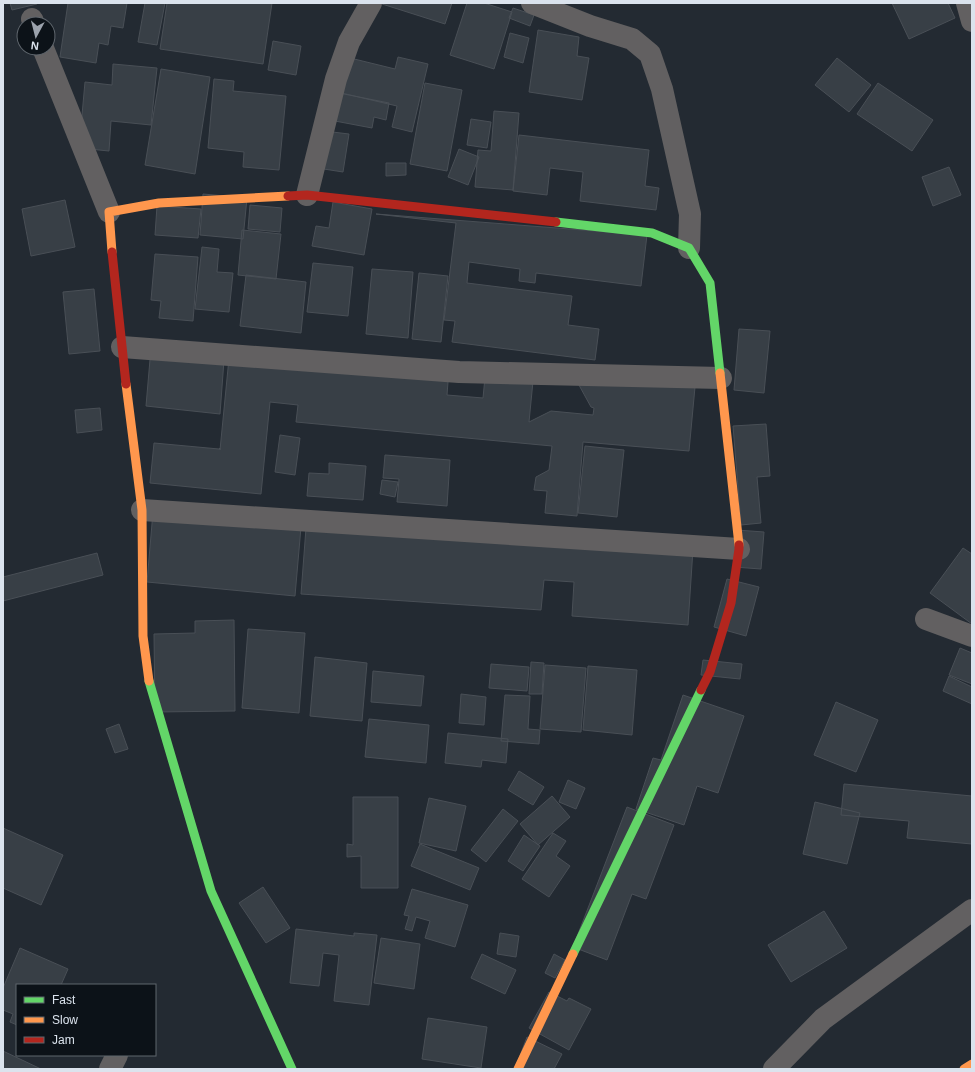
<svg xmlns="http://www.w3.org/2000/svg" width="975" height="1072" viewBox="0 0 975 1072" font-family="Arial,sans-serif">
  <rect width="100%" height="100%" fill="#232a32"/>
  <!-- building -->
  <path fill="#383f46" stroke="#494f56" d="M 10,3 L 36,3 L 37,4 L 12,10 Z
    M 68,3 L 127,3 L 123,28 L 111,26 L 108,45 L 99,43 L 96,63 L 60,57 Z
    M 145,3 L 165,3 L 157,45 L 138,42 Z
    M 167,3 L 272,3 L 263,64 L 160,49 Z
    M 382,3 L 452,3 L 445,24 L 382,4 Z
    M 467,3 L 484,3 L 512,12 L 494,69 L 450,55 Z
    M 892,3 L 948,3 L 955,18 L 909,39 Z
    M 513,8 L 534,15 L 530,26 L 509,18 Z
    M 538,30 L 579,37 L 577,56 L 589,58 L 582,100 L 529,92 Z
    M 510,33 L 529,38 L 523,63 L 504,57 Z
    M 273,41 L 301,46 L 296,75 L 268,70 Z
    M 342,56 L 395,69 L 398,57 L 428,64 L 412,132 L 392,127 L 397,106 L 333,91 Z
    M 837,58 L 871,85 L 849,112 L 815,85 Z
    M 113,64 L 157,68 L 151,125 L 111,121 L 109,151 L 79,148 L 85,82 L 112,85 Z
    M 161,69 L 210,77 L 195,174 L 145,165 Z
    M 214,79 L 234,81 L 233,91 L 286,96 L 279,170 L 243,167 L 244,152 L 208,148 Z
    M 425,83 L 462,90 L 447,171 L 410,164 Z
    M 878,83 L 933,120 L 912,151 L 857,114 Z
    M 324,90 L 389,103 L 386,120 L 374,117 L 372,128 L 319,118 Z
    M 494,111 L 519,113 L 513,190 L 475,187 L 478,150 L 491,151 Z
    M 471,119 L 491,122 L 487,148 L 467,145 Z
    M 316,130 L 349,134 L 343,172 L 311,167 Z
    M 519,135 L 649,150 L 645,186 L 659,188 L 656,210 L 580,201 L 583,172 L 550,168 L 547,195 L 513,191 Z
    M 459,149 L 479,157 L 468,185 L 448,177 Z
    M 386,163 L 406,163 L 406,175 L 386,176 Z
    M 949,167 L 961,195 L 933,206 L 922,177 Z
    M 203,194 L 247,198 L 243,239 L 200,235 Z
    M 65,200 L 75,247 L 31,256 L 22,209 Z
    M 333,202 L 372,209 L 364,255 L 312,246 L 316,226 L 329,228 Z
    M 250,205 L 282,208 L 280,232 L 248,229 Z
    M 157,206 L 201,209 L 198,238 L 155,235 Z
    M 376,214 L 647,235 L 641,286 L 536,273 L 535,283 L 519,281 L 520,269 L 469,262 L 467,283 L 572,296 L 568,325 L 599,329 L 595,360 L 452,342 L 455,321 L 444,320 L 456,223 Z
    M 242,230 L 281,234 L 276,279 L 238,275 Z
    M 202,247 L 219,249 L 217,272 L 233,273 L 229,312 L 195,309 Z
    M 155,254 L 198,257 L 193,321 L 159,318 L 161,301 L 151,300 Z
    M 313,263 L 353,267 L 348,316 L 307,312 Z
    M 372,269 L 413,272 L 408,338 L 366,334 Z
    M 419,273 L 448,276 L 441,342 L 412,339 Z
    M 246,275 L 306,282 L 301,333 L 240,326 Z
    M 94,289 L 100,351 L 69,354 L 63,292 Z
    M 739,329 L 770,331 L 764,393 L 734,390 Z
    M 151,348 L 224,360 L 220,414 L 146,406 Z
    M 230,348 L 449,369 L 447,395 L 483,398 L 486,367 L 534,371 L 529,422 L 551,411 L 593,415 L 594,408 L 591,407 L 574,376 L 695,387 L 689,451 L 583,442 L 577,516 L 545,513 L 547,491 L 534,490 L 536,477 L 549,470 L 552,446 L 296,422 L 298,405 L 270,402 L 261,494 L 150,483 L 154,443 L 219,449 L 220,448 L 220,450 Z
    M 100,408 L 102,430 L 77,433 L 75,410 Z
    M 766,424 L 770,476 L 757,477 L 761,523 L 741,525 L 733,426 Z
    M 280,435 L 300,438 L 295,475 L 275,472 Z
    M 585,446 L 624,450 L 617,517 L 578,513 Z
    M 385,455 L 450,460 L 447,506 L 397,502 L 399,479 L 383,478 Z
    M 329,463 L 366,466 L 363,500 L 307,496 L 309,473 L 329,474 Z
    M 382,480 L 398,482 L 395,497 L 380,494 Z
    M 153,512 L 301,527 L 295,596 L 147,582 Z
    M 306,528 L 693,549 L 688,625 L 572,616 L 574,582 L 544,580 L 541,610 L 301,594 Z
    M 737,530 L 764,532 L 761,569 L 734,567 Z
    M 963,548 L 972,554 L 972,624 L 930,593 Z
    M 97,553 L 103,575 L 3,601 L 3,577 Z
    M 727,579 L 759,587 L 746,636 L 714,627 Z
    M 234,620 L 235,711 L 155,712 L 154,634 L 195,633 L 195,621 Z
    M 248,629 L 305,633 L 299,713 L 242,708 Z
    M 960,648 L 972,653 L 972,684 L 949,675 Z
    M 315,657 L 367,663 L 362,721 L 310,716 Z
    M 703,660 L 742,664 L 740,679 L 701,675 Z
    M 531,662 L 544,663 L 542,694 L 529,694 Z
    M 491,664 L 529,667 L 527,691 L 489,688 Z
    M 545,665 L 586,668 L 581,732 L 540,729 Z
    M 588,666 L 637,670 L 632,735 L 583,730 Z
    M 373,671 L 424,676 L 421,706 L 371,702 Z
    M 949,676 L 972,687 L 972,704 L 943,691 Z
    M 461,694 L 486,697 L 484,725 L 459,723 Z
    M 505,695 L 530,696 L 528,729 L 540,730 L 539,744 L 501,741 Z
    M 683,695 L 744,716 L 718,793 L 697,786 L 684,825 L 636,809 L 653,758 L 661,760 Z
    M 836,702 L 878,720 L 856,772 L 814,755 Z
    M 369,719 L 429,725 L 426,763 L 365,757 Z
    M 119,724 L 128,749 L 115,753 L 106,729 Z
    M 448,733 L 508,739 L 506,763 L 482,760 L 481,767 L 445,763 Z
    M 519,771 L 544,787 L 533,805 L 508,790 Z
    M 568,780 L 585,788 L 576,809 L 559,802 Z
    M 844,784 L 972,796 L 972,844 L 907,838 L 909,821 L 841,815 Z
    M 552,796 L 570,817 L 538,845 L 520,824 Z
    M 353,797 L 398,797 L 398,888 L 361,888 L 361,856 L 347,857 L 347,844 L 353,845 Z
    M 429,798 L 466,806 L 456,851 L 419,843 Z
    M 815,802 L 860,813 L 847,864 L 803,854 Z
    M 627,807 L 674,825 L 646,899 L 632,894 L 607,960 L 573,947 Z
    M 503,809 L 518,821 L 486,862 L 471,850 Z
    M 3,828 L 63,855 L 41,905 L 3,888 Z
    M 553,833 L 566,841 L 556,856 L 570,866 L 549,897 L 522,879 Z
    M 524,835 L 540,846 L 523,871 L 508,861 Z
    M 420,844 L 479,868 L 470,890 L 411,866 Z
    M 263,887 L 290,928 L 266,943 L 239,903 Z
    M 412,889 L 468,905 L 455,947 L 425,938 L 430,921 L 416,917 L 412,931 L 405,929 L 409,916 L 404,915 Z
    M 824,911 L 847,948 L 791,982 L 768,945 Z
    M 296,929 L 354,936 L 354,933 L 377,935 L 369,1005 L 334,1001 L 339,955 L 323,953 L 319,986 L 290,983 Z
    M 500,933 L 519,936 L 516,957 L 497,954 Z
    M 381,938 L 420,944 L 414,989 L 374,983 Z
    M 20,948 L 68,969 L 61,985 L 17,985 L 17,1025 L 10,1022 L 13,1014 L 3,1010 L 3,988 Z
    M 482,954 L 516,970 L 505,994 L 471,978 Z
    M 554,954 L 565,960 L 555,978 L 545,973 Z
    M 549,992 L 567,1001 L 569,998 L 591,1009 L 569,1050 L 529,1028 Z
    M 428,1018 L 487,1027 L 481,1068 L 422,1059 Z
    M 527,1037 L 562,1054 L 554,1069 L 515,1069 Z
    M 3,1051 L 41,1069 L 3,1069 Z"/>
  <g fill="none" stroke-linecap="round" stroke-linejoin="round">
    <!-- street -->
    <path stroke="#626061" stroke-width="22" d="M 532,3 L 590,26 L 632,39 L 650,54 L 662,89 L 690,214 L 689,248
      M 967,3 L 972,21
      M 32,19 L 34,24
      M 43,48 L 109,212
      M 307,195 L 336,79 L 349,42 L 371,3
      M 122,347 L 459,372 L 721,378
      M 142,510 L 739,549
      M 926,619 L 972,636
      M 110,1069 L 117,1055
      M 774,1069 L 823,1019 L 972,910"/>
    <!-- fast -->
    <path stroke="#63d668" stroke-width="9" d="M 556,222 L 652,233 L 689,248 L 710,283 L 720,373
      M 149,681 L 211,891 L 292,1069
      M 573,954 L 701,690"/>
    <!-- slow -->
    <path stroke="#ff974d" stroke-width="9" d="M 112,252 L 109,212 L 159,203 L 288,196
      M 720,373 L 739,545
      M 126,384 L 142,510 L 143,636 L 149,681
      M 518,1069 L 573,954
      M 964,1069 L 972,1064"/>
    <!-- jam -->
    <path stroke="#b3261e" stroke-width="9" d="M 288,196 L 307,195 L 556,222
      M 112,252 L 126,384
      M 701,690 L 710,672 L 731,603 L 739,549 L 739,545"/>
  </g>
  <!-- border -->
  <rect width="975" height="1072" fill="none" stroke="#dbe3ed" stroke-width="8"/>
  <!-- legend -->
  <rect x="16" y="984" width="140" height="72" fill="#0c1218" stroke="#5f666d"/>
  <rect x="24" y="997" width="20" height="6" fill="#63d668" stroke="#5f666d"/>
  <text x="52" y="1004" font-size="12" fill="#dbe3ed">Fast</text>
  <rect x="24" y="1017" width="20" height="6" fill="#ff974d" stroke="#5f666d"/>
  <text x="52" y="1024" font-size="12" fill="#dbe3ed">Slow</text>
  <rect x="24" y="1037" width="20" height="6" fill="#b3261e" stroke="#5f666d"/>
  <text x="52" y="1044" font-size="12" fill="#dbe3ed">Jam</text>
  <!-- north arrow -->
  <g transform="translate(36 36) rotate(187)"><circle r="19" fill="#0c1218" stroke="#5f666d"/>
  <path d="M0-3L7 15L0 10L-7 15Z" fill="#9ba2ac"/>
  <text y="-6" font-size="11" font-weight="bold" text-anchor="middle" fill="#dbe3ed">N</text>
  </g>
</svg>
